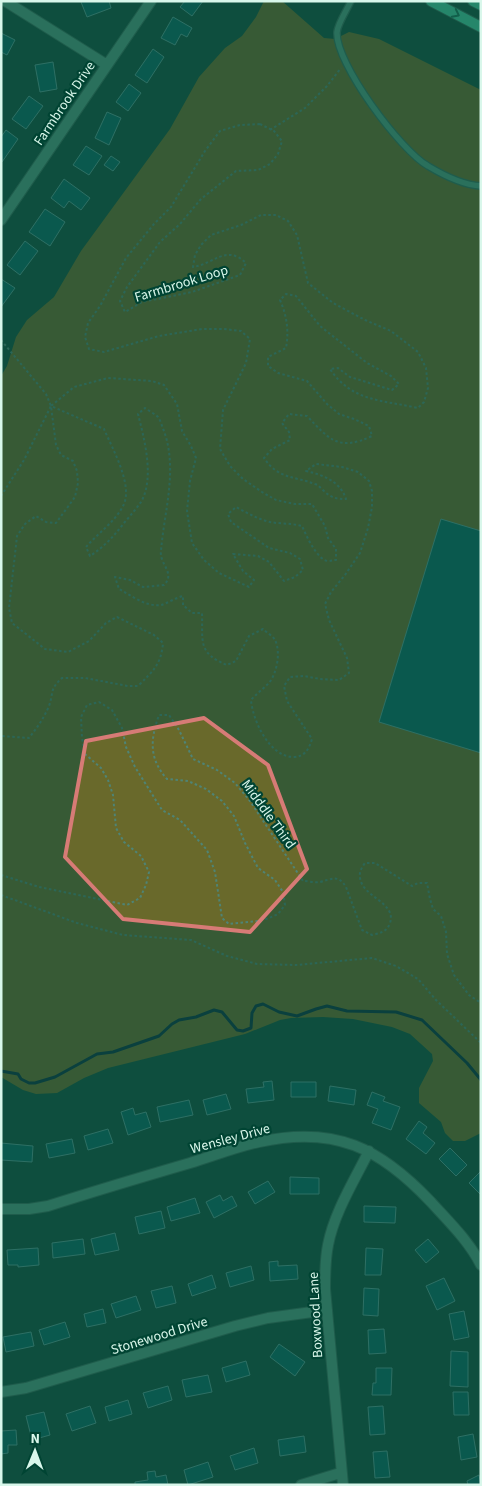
<svg xmlns="http://www.w3.org/2000/svg" width="482" height="1486" viewBox="0 0 482 1486" font-family="'Source Sans 3',sans-serif">
  <rect width="100%" height="100%" fill="#0f4f3e"/>
  <!-- green -->
  <path fill="#69692b" d="M 264,1 L 282,1 L 324,38 L 335,39 L 349,32 L 379,39 L 481,90 L 481,1133 L 465,1141 L 453,1141 L 445,1133 L 441,1122 L 419,1103 L 419,1088 L 433,1061 L 432,1054 L 410,1034 L 392,1027 L 353,1019 L 323,1017 L 291,1018 L 280,1020 L 245,1034 L 108,1068 L 84,1078 L 57,1093 L 36,1094 L 23,1090 L 1,1077 L 1,376 L 7,366 L 16,337 L 27,320 L 54,297 L 81,251 L 170,129 L 199,77 L 225,48 L 242,36 L 256,17 Z"/>
  <g fill="none" stroke-linecap="round" stroke-linejoin="round">
    <!-- stream -->
    <path stroke="#052f3f" stroke-width="3" d="M 1,1071 L 18,1074 L 21,1079 L 29,1083 L 35,1083 L 55,1077 L 97,1054 L 113,1052 L 159,1036 L 172,1024 L 179,1020 L 196,1017 L 214,1010 L 222,1012 L 237,1030 L 243,1031 L 251,1028 L 252,1013 L 256,1006 L 263,1004 L 279,1012 L 297,1016 L 316,1009 L 327,1006 L 347,1011 L 396,1012 L 422,1020 L 467,1063 L 481,1080"/>
  </g>
  <!-- building -->
  <path fill="#066763" stroke="#539792" d="M 83,1 L 109,1 L 111,8 L 87,17 L 81,2 Z
    M 185,1 L 203,1 L 192,16 L 180,7 Z
    M 173,17 L 192,28 L 187,37 L 181,34 L 175,45 L 161,38 Z
    M 1,33 L 15,40 L 7,55 L 1,52 Z
    M 153,49 L 164,57 L 147,83 L 135,75 Z
    M 53,62 L 57,89 L 40,92 L 35,65 Z
    M 129,84 L 141,93 L 128,111 L 116,102 Z
    M 29,96 L 43,106 L 26,129 L 12,119 Z
    M 107,112 L 121,118 L 109,145 L 95,138 Z
    M 6,130 L 18,139 L 2,162 L 1,137 Z
    M 86,146 L 102,156 L 89,175 L 73,165 Z
    M 111,156 L 120,162 L 113,171 L 104,165 Z
    M 64,179 L 90,198 L 81,210 L 69,201 L 64,208 L 51,198 Z
    M 45,209 L 65,222 L 50,246 L 29,232 Z
    M 25,241 L 38,251 L 20,275 L 7,265 Z
    M 1,279 L 15,288 L 1,307 Z
    M 441,519 L 481,531 L 481,753 L 379,722 Z
    M 272,1081 L 274,1100 L 248,1103 L 246,1089 L 264,1087 L 263,1082 Z
    M 291,1082 L 316,1082 L 316,1097 L 291,1097 Z
    M 330,1086 L 356,1090 L 354,1105 L 328,1101 Z
    M 372,1092 L 385,1097 L 383,1101 L 400,1107 L 391,1130 L 372,1123 L 378,1109 L 367,1105 Z
    M 226,1094 L 231,1109 L 207,1115 L 203,1100 Z
    M 189,1100 L 193,1115 L 160,1122 L 157,1107 Z
    M 133,1108 L 135,1115 L 146,1112 L 151,1127 L 128,1135 L 121,1112 Z
    M 419,1121 L 427,1127 L 423,1133 L 435,1143 L 426,1154 L 406,1139 Z
    M 108,1129 L 113,1143 L 88,1150 L 84,1136 Z
    M 72,1139 L 75,1153 L 49,1158 L 46,1144 Z
    M 1,1143 L 33,1146 L 32,1162 L 1,1160 Z
    M 450,1148 L 467,1165 L 456,1176 L 439,1159 Z
    M 480,1172 L 481,1173 L 481,1195 L 469,1183 Z
    M 290,1177 L 319,1178 L 319,1194 L 290,1194 Z
    M 268,1181 L 275,1192 L 255,1204 L 248,1192 Z
    M 220,1195 L 223,1201 L 232,1196 L 237,1206 L 214,1218 L 206,1202 Z
    M 195,1198 L 200,1213 L 171,1221 L 167,1207 Z
    M 364,1206 L 396,1207 L 395,1223 L 364,1222 Z
    M 161,1211 L 165,1228 L 139,1234 L 135,1217 Z
    M 115,1233 L 119,1250 L 95,1255 L 91,1239 Z
    M 83,1239 L 85,1254 L 53,1258 L 52,1243 Z
    M 428,1239 L 439,1252 L 426,1263 L 415,1250 Z
    M 38,1248 L 39,1265 L 18,1267 L 18,1265 L 8,1265 L 7,1250 Z
    M 366,1248 L 383,1249 L 381,1275 L 365,1275 Z
    M 278,1261 L 278,1266 L 297,1265 L 298,1279 L 270,1281 L 269,1262 Z
    M 251,1266 L 254,1280 L 230,1287 L 226,1273 Z
    M 212,1275 L 216,1288 L 192,1296 L 188,1284 Z
    M 444,1278 L 455,1301 L 437,1310 L 426,1286 Z
    M 172,1286 L 176,1303 L 156,1308 L 151,1291 Z
    M 364,1288 L 379,1289 L 378,1316 L 363,1315 Z
    M 136,1296 L 141,1310 L 116,1318 L 111,1304 Z
    M 103,1309 L 106,1323 L 87,1327 L 84,1314 Z
    M 464,1311 L 469,1337 L 454,1340 L 449,1314 Z
    M 65,1322 L 70,1337 L 44,1345 L 39,1330 Z
    M 384,1329 L 386,1353 L 369,1354 L 368,1330 Z
    M 31,1332 L 34,1346 L 6,1352 L 3,1337 Z
    M 279,1344 L 305,1362 L 295,1376 L 270,1357 Z
    M 451,1351 L 468,1352 L 468,1387 L 450,1386 Z
    M 246,1361 L 250,1375 L 226,1382 L 222,1368 Z
    M 376,1368 L 392,1368 L 391,1395 L 372,1395 L 373,1383 L 376,1383 Z
    M 208,1375 L 212,1392 L 186,1397 L 182,1380 Z
    M 168,1386 L 172,1400 L 148,1408 L 143,1393 Z
    M 453,1392 L 468,1392 L 469,1415 L 454,1415 Z
    M 128,1400 L 132,1414 L 109,1421 L 105,1407 Z
    M 90,1406 L 96,1423 L 72,1431 L 66,1414 Z
    M 383,1406 L 385,1434 L 370,1435 L 368,1407 Z
    M 44,1412 L 50,1435 L 32,1440 L 26,1416 Z
    M 16,1430 L 17,1445 L 8,1445 L 8,1453 L 1,1454 L 1,1431 Z
    M 473,1434 L 477,1457 L 461,1460 L 458,1437 Z
    M 304,1436 L 306,1452 L 280,1456 L 278,1440 Z
    M 254,1448 L 258,1463 L 235,1470 L 230,1456 Z
    M 387,1451 L 390,1477 L 375,1478 L 373,1452 Z
    M 208,1462 L 213,1477 L 188,1485 L 184,1470 Z
    M 155,1471 L 156,1477 L 166,1475 L 168,1485 L 135,1485 L 135,1482 L 148,1480 L 147,1472 Z
    M 479,1475 L 481,1485 L 468,1485 L 467,1481 Z"/>
  <g fill="none" stroke-linecap="round" stroke-linejoin="round">
    <!-- service casing -->
    <g stroke="#336d5d" stroke-width="8">
      <path id="service" d="M 351,1 C 347,10 338,23 337,32 C 335,63 401,151 428,166 C 443,175 463,185 481,186"/>
    </g>
    <!-- minor casing -->
    <g stroke="#336d5d" stroke-width="12">
      <path id="minor" d="M 5,1 L 107,65
        M 1,220 L 151,1
        M 1,1209 L 29,1209 L 48,1206 C 95,1191 142,1177 190,1163 C 213,1156 236,1147 259,1142 C 335,1125 380,1148 431,1202 C 449,1222 469,1241 481,1265
        M 1,1392 L 26,1388 L 235,1326 L 268,1318 L 327,1310
        M 301,1485 L 340,1473
        M 343,1485 L 325,1289 C 325,1274 325,1260 328,1245 C 334,1213 354,1181 369,1151"/>
    </g>
    <!-- secondary casing -->
    <g stroke="#336d5d" stroke-width="12">
      <path id="secondary" d="M 431,1 L 481,27
        M 473,1 L 481,5"/>
    </g>
    <!-- path -->
    <path stroke="#4f8475" stroke-width="2" stroke-dasharray="2.5 2.5" stroke-linecap="butt" d="M 260,124 L 274,131 L 282,141 L 278,154 L 270,164 L 258,170 L 236,171 L 201,199 L 180,224 L 160,242 L 127,287 L 120,301 L 125,312 L 142,302 L 192,292 L 240,275 L 246,263 C 226,244 214,264 193,267 L 195,255 L 201,245 L 211,235 L 241,225 L 261,215 L 276,215 L 288,221 L 297,235 L 308,283 L 333,303 L 365,320 L 391,331 L 418,352 L 426,368 L 428,388 L 424,402 L 418,408 C 383,400 352,402 330,369 L 338,368 L 350,377 L 392,390 L 399,384 L 391,376 L 367,363 L 320,326 L 296,296 L 286,294 L 280,300 C 287,316 289,331 286,348 L 268,357 L 268,366 L 278,373 L 307,381 L 327,404 L 339,414 L 354,419 L 369,426 L 372,436 C 338,452 329,439 307,416 L 289,414 L 282,423 L 289,432 L 290,440 L 272,449 L 264,458 C 278,479 294,476 315,484 C 319,485 321,489 324,491 C 331,498 337,499 346,499 C 340,481 323,475 306,471 L 316,464 L 342,467 L 358,472 L 369,481 L 372,491 L 372,507 L 368,528 L 360,553 L 345,575 L 331,592 L 325,604 L 329,620 L 347,658 L 349,673 L 339,680 L 320,679 L 304,676 L 290,677 L 284,686 L 287,701 L 312,739 C 309,749 305,757 293,757 C 269,756 253,721 251,700 C 256,694 263,689 269,683 C 277,673 281,652 275,640 C 273,636 267,633 263,629 L 249,636 L 236,661 L 227,665 C 197,653 203,641 202,613 L 192,613 L 183,605 L 183,596 C 175,598 166,604 161,605 C 146,607 132,596 119,589 L 115,577 L 130,580 L 143,587 L 164,585 C 176,573 159,564 161,551 C 164,512 178,470 164,431 C 162,427 161,421 158,417 C 155,414 149,411 145,408 L 138,414 C 144,438 155,478 141,502 C 136,509 130,516 124,523 C 114,536 104,547 90,556 L 86,547 C 97,534 115,522 123,506 C 134,486 112,448 104,429 L 51,406 L 74,387 L 108,378 L 152,381 L 164,385 L 177,404 L 182,431 L 191,446 L 196,458 L 190,481 L 187,511 L 192,543 L 204,560 L 219,573 L 249,587 L 254,580 L 243,571 L 233,554 L 258,556 L 269,562 L 284,581 L 295,577 L 303,570 L 300,559 L 290,553 L 269,548 L 231,522 L 228,514 L 236,507 C 247,513 258,519 270,522 C 280,524 291,523 302,526 C 306,535 317,560 328,561 C 331,561 333,560 336,560 L 336,549 L 328,538 L 325,526 L 312,504 L 295,504 L 276,500 L 262,492 L 243,479 L 230,466 L 220,449 L 223,410 L 246,363 L 250,339 L 241,331 L 224,329 L 202,329 L 159,336 L 104,352 L 89,349 L 85,337 L 88,323 L 100,306 L 126,258 L 154,224 L 171,207 L 205,151 L 220,131 L 240,125 Z
      M 270,130 L 305,108 L 327,86 L 341,68
      M 1,340 L 46,394 L 51,406
      M 1,496 L 24,460 L 51,406 L 56,445 L 61,455 L 73,461 L 77,471 L 78,483 L 75,497 L 56,523 L 46,522 L 36,516 L 25,524 L 17,536 L 9,608 L 12,623 L 45,649 L 68,652 L 89,641 L 106,623 L 117,617 L 154,635 L 163,643 C 161,665 153,671 138,686 L 128,686 L 85,678 L 62,678 C 49,690 54,692 49,706 C 44,718 37,728 29,738 L 1,736
      M 1,875 L 39,887 L 127,905 L 140,898 L 146,885 L 149,872 L 141,856 L 124,842 L 116,828 L 113,795 L 108,780 L 101,768 L 85,754 L 82,738 L 81,717 L 87,705 L 99,702 L 112,710 L 122,728 L 126,747 L 135,767 L 162,810 L 180,820 L 207,850 L 215,872 L 222,918 L 229,924 L 259,921 L 269,918 L 278,914 L 285,905 L 283,892 L 275,880 L 258,868 L 245,843 L 234,816 L 222,801 L 206,789 L 188,781 L 167,779 C 149,759 150,740 159,715 L 169,715 L 179,730 L 193,759 L 217,770 L 235,783 L 250,801 L 303,881 C 308,881 315,883 320,882 C 332,879 338,874 346,887 L 362,930 L 372,935 C 380,933 387,932 390,923 C 397,902 361,897 360,877 C 359,872 362,867 365,863 L 375,863 L 412,886 L 418,883 L 427,883 L 430,899 L 433,909 L 441,916 L 446,932 L 447,954 L 454,975 L 469,995 L 481,1003
      M 1,895 L 77,923 L 123,935 L 191,940 L 227,956 L 257,964 L 296,965 L 372,958 L 396,966 L 418,979 L 436,1000 L 481,1043"/>
    <!-- service -->
    <use href="#service" stroke="#4d9980" stroke-width="5.5"/>
    <!-- minor -->
    <use href="#minor" stroke="#4d9980" stroke-width="10"/>
    <!-- secondary -->
    <use href="#secondary" stroke="#40c9a1" stroke-width="10"/>
  </g>
  <!-- one-way arrows -->
  <defs><path id="oneway-chevron" d="M-2-3.5L2.5 0L-2 3.5" fill="none" stroke-width="1.6" stroke-linecap="round" stroke-linejoin="round" transform="scale(1.25)"/></defs>
  <use stroke="#16735a" href="#oneway-chevron" transform="translate(456 14) rotate(27)"/>
  <!-- marked area -->
  <path d="M0 0H482V1486H0ZM 204,718 L 268,765 L 307,869 L 250,932 L 123,919 L 65,857 L 86,741 Z" fill="#0f4f3e" fill-opacity=".55" fill-rule="evenodd"/>
  <path fill="none" stroke="#d77b76" stroke-width="4" stroke-linejoin="round" d="M 204,718 L 268,765 L 307,869 L 250,932 L 123,919 L 65,857 L 86,741 Z"/>
  <g text-anchor="middle" stroke-width="4.5" stroke-linejoin="round" paint-order="stroke">
    <!-- street labels -->
    <g font-size="14" fill="#d9f7eb" stroke="#043">
      <text transform="translate(64 103) rotate(-56)" y="5">Farmbrook Drive</text>
      <text transform="translate(181 283) rotate(-17)" y="5">Farmbrook Loop</text>
      <text transform="translate(269 814) rotate(54)" y="5">Midddle Third</text>
      <text transform="translate(230 1138) rotate(-15)" y="5">Wensley Drive</text>
      <text transform="translate(315 1315) rotate(-93)" y="5">Boxwood Lane</text>
      <text transform="translate(159 1335) rotate(-17)" y="5">Stonewood Drive</text>
    </g>
  </g>
  <!-- border -->
  <rect width="482" height="1486" fill="none" stroke="#d9f7eb" stroke-width="5"/>
  <!-- north arrow -->
  <g transform="translate(35 1451) rotate(1)" stroke="#004433" stroke-width="4" paint-order="stroke">
  <path d="M0-4L9 19L0 12L-9 19Z" fill="#d9f7eb"/>
  <text y="-8" font-size="14" font-weight="bold" text-anchor="middle" fill="#d9f7eb">N</text>
  </g>
</svg>
